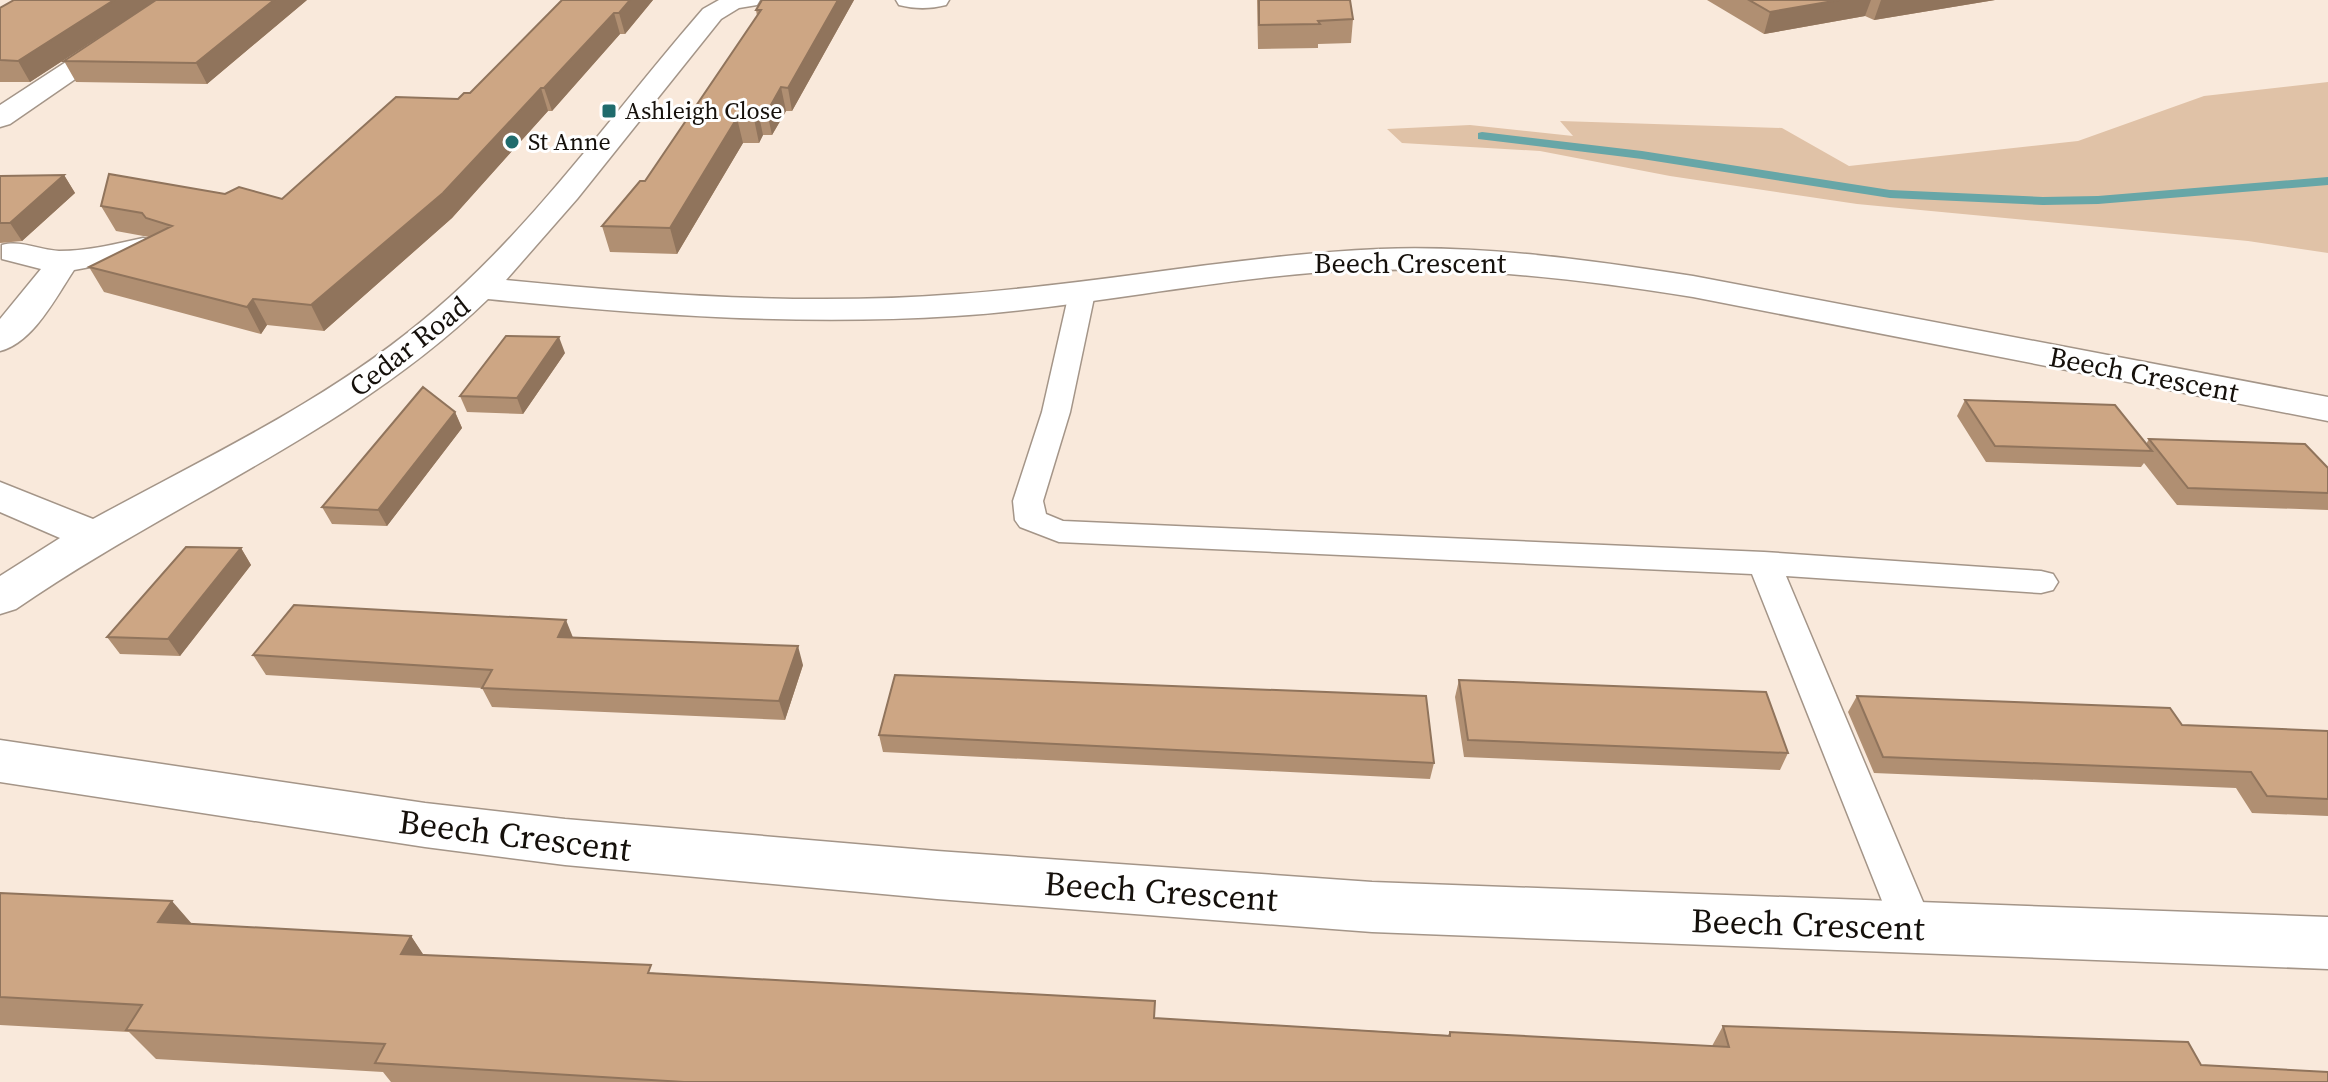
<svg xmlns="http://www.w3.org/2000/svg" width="2328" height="1082" viewBox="0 0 2328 1082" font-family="'Source Serif 4',serif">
  <rect width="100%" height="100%" fill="#f9e9db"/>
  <!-- green -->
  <path fill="#e0c2a7" d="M 2328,82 L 2328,253 L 2248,241 L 1857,204 L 1670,176 L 1540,151 L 1402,143 L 1387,129 L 1470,125 L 1573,136 L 1560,121 L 1782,128 L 1849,166 L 2078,141 L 2204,96 Z"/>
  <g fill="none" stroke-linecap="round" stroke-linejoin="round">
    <!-- stream -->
    <path fill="#67a6a7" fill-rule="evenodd" d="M 1482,132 L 1642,151 L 1890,190 L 2043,197 L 2098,196 L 2328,177 L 2328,185 L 2098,204 L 2043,205 L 1890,198 L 1642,159 L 1478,139 L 1478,133 Z"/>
    <!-- service casing -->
    <g stroke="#a49588" stroke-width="3">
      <path id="service" d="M 1082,285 L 1091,288 L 1095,293 L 1070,412 L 1043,501 L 1046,514 L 1063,521 L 1764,552 L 2041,571 L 2053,574 L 2058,582 L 2053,590 L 2041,593 L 1786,576 L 1934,928 L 1928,941 L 1913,947 L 1898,941 L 1752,574 L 1059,542 L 1020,527 L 1015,520 L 1013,501 L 1042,412 L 1069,293 L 1073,288 Z"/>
    </g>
    <!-- minor casing -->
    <g stroke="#a49588" stroke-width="3">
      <path id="minor" d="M 161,0 L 190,0 L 10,124 L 0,127 L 0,105 Z
        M 719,0 L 760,0 L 757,5 L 739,8 L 721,19 L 577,199 L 506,280 C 657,295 808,306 959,294 C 1100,284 1239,255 1380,249 C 1485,245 1589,260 1693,276 L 2328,397 L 2328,421 L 1693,297 C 1570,277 1448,264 1323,272 C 1200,281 1078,308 955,316 C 799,326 643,315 488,299 C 351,432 171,502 16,609 L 0,614 L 0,576 L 60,538 L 0,512 L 0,482 L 93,519 C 210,455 332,399 434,311 C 536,224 615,110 703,9 Z
        M 896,0 L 949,0 L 946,5 C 931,9 914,9 899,5 Z
        M 143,238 L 155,241 L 160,248 L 155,255 L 74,270 C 56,297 33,343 0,351 L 0,319 L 41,269 L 2,259 L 2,245 C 21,240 40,250 59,251 C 88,251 116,244 143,238 Z
        M 0,740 L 425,803 L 565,819 L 937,851 L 1372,882 L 2328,917 L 2328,969 L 1372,932 L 937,899 L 565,865 L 425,847 L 0,782 Z"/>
    </g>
    <!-- service -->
    <use href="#service" fill="#fff" fill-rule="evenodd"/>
    <!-- minor -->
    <use href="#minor" fill="#fff" fill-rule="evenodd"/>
  </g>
  <!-- wall -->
  <path fill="#b08f72" d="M 156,0 L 30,82 L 0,82 L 0,8 Z
    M 307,0 L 207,84 L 76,82 L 64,61 Z
    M 562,0 L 653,0 L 625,34 L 620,34 L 552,111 L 548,111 L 452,218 L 324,331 L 267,325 L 261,334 L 104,292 L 89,267 L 149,237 L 116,231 L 101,206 L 225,194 L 282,199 L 458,99 L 470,93 Z
    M 762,0 L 854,0 L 792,111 L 786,111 L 772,135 L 763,135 L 759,143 L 743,143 L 677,254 L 610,252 L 602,226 L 645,181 L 757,16 L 756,10 Z
    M 1257,0 L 1350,0 L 1353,19 L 1351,43 L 1318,44 L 1318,48 L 1258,49 Z
    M 1707,0 L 1995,0 L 1874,20 L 1865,16 L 1764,34 Z
    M 64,175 L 75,193 L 22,241 L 0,243 L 0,176 Z
    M 565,353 L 523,414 L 467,412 L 460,396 Z
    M 1965,400 L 2146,444 L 2149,439 L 2328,468 L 2328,510 L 2177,505 L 2144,463 L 2141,467 L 1986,462 L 1957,416 Z
    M 455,412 L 462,428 L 387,526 L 332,524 L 322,507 Z
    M 241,548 L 251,565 L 180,656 L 120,654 L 107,637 Z
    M 573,637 L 803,665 L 785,720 L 492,707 L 482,688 L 266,675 L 253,655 Z
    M 1459,680 L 1788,753 L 1780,770 L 1464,757 L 1455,697 Z
    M 1857,696 L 2182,725 L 2328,731 L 2328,816 L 2252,813 L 2236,788 L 1874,773 L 1848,712 Z
    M 879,735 L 1434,763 L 1430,779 L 883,752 Z
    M 0,893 L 192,924 L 411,936 L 423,955 L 655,973 L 1155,1001 L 1155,1018 L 1448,1035 L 1450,1032 L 1712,1046 L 1723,1026 L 2201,1065 L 2328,1082 L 391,1082 L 383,1072 L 156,1059 L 129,1032 L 0,1025 Z"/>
  <!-- shaded-wall -->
  <path fill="#90745c" d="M 114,0 L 156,0 L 30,82 L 18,61 Z
    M 274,0 L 307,0 L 207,84 L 196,63 Z
    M 630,0 L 653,0 L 625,34 L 619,13 Z
    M 838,0 L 854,0 L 792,111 L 788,88 Z
    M 1839,0 L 1871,0 L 1865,16 L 1764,34 L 1770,12 Z
    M 1881,0 L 1995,0 L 1874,20 Z
    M 614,13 L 620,34 L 552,111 L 544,88 Z
    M 781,87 L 786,111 L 772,135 L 767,112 Z
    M 541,88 L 548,111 L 452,218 L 324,331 L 311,305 Z
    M 758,111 L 763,135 L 759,143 L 754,119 Z
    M 737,118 L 743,143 L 677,254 L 670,228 Z
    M 64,175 L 75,193 L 22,241 L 10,223 Z
    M 253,299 L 267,325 L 261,334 L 247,307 Z
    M 559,337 L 565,353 L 523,414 L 517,398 Z
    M 455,412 L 462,428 L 387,526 L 378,510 Z
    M 241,548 L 251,565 L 180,656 L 168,639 Z
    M 566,620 L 574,640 L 558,637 Z
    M 798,646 L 803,665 L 785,720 L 779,701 Z
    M 172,901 L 199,932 L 158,922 Z
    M 411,936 L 431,966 L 401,954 Z"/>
  <!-- building -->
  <path fill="#cda684" stroke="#90745c" stroke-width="2" d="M 14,0 L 114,0 L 18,61 L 0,60 L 0,8 Z
    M 156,0 L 274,0 L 196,63 L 64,61 Z
    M 562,0 L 630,0 L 619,13 L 614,13 L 544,88 L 541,88 L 443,193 L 311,305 L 253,299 L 247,307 L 89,267 L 172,226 L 146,218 L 142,213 L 101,206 L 109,174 L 225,194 L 239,187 L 282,199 L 396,97 L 458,99 L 464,93 L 470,93 Z
    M 762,0 L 838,0 L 788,88 L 781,87 L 767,112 L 758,111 L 754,119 L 737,118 L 670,228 L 602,226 L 640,181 L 645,181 L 761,10 L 756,10 Z
    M 1259,0 L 1350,0 L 1353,19 L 1318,21 L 1320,24 L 1259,25 Z
    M 1749,0 L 1839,0 L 1770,12 Z
    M 64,175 L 10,223 L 0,223 L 0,176 Z
    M 506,336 L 559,337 L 517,398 L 460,396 Z
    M 423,387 L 455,412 L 378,510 L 322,507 Z
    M 1965,400 L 2115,405 L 2152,451 L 1995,446 Z
    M 2149,439 L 2305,444 L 2328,468 L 2328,493 L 2188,488 Z
    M 186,547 L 241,548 L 168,639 L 107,637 Z
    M 294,605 L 566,620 L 558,637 L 798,646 L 779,701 L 482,688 L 492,670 L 253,655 Z
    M 895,675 L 1426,696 L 1434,763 L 879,735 Z
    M 1459,680 L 1766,692 L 1788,753 L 1468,740 Z
    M 1857,696 L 2170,708 L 2182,725 L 2328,731 L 2328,799 L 2267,796 L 2251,772 L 1883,757 Z
    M 0,893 L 172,901 L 158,922 L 411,936 L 401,954 L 651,965 L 648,973 L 1155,1001 L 1154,1018 L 1450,1036 L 1450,1032 L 1729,1047 L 1723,1026 L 2188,1042 L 2201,1065 L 2328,1072 L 2328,1082 L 684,1082 L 375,1063 L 385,1044 L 126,1030 L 142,1005 L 0,997 Z"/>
  <!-- markers -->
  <g fill="#1f6b6c" stroke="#fff" stroke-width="3">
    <rect x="601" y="103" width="16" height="16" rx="4"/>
    <circle cx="512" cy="142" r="8"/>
  </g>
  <g text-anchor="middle" stroke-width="6" stroke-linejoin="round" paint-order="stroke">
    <!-- far-poi labels -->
    <g font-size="24" fill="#15100b" stroke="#fff" text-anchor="start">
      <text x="625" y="119">Ashleigh Close</text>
      <text x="528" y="150">St Anne</text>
    </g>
    <!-- street labels -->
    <g font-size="28" fill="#15100b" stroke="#fff">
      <text x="1410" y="273">Beech Crescent</text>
      <text transform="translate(409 346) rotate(-38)" y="10">Cedar Road</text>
      <text transform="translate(2144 374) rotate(11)" y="10">Beech Crescent</text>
    </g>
    <!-- near-street labels -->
    <g font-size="34" fill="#15100b" stroke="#fff">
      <text transform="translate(515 835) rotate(7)" y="12">Beech Crescent</text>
      <text transform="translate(1161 891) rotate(4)" y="12">Beech Crescent</text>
      <text transform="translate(1808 924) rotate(2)" y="12">Beech Crescent</text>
    </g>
  </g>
</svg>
